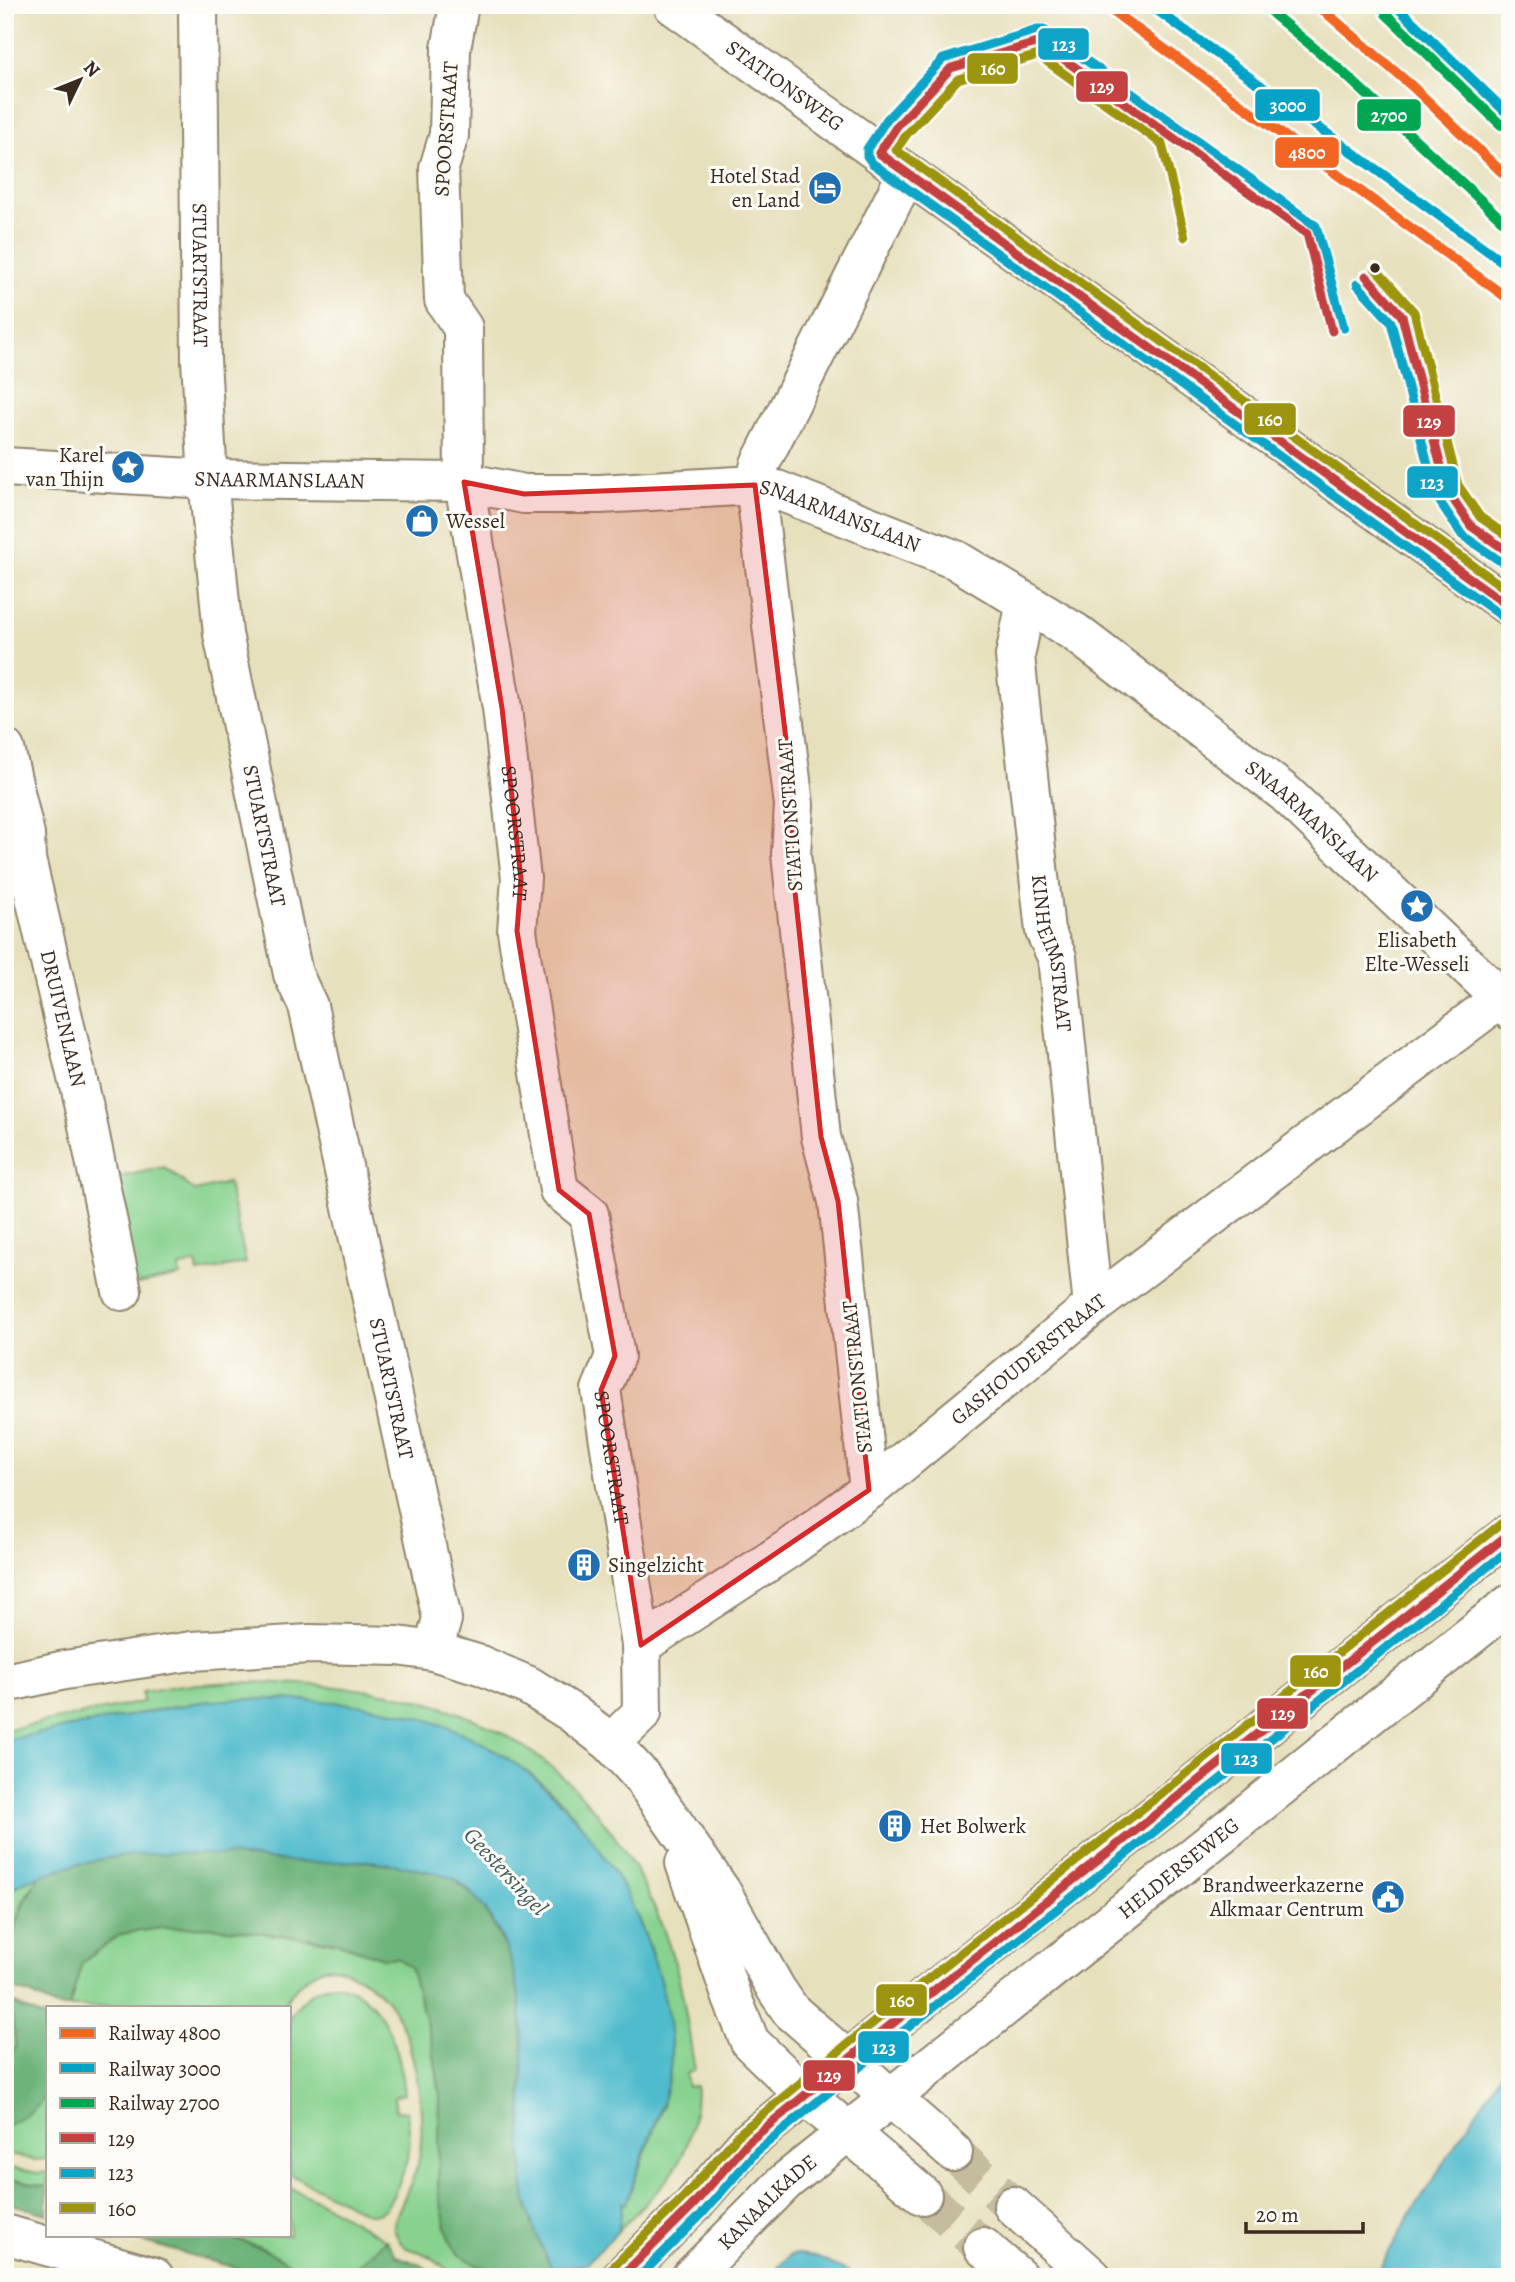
<svg xmlns="http://www.w3.org/2000/svg" width="1515" height="2282" viewBox="0 0 1515 2282" font-family="Alegreya,serif">
  <rect width="100%" height="100%" fill="#fdfcf7"/>
  <filter id="ink" filterUnits="userSpaceOnUse"><feTurbulence type="fractalNoise" baseFrequency=".0143" numOctaves="2"/><feDisplacementMap in="SourceGraphic" scale="14" xChannelSelector="R" yChannelSelector="G"/><feConvolveMatrix kernelMatrix="1 2 1 2 8 2 1 2 1" color-interpolation-filters="sRGB"/></filter>
  <filter id="wash" filterUnits="userSpaceOnUse"><feTurbulence type="fractalNoise" baseFrequency=".00686" numOctaves="4" result="noise"/><feDisplacementMap in="SourceGraphic" scale="28" xChannelSelector="R" yChannelSelector="G"/><feGaussianBlur stdDeviation="1.57" result="paint"/><feColorMatrix in="noise" values="0 0 0 0 0 0 0 0 0 0 0 0 0 0 0 0 0 1.4 0 .05"/><feComposite in="paint" operator="in"/></filter>
  <g filter="url(#wash)">
    <rect width="100%" height="100%" fill="#e7e0bd"/>
    <!-- green -->
    <path fill="#87d28f" stroke="#617e56" stroke-width="2" d="M 164,1167 L 195,1191 L 228,1183 L 246,1263 L 198,1273 L 196,1263 L 179,1268 L 180,1276 L 128,1287 L 107,1180 Z
      M 237,1682 C 298,1683 363,1686 422,1701 C 553,1736 635,1835 674,1960 C 685,1995 688,2034 695,2070 L 686,2074 L 688,2087 L 696,2086 C 695,2161 669,2179 619,2230 L 622,2203 L 626,2203 L 663,2105 L 661,1985 L 644,1933 L 614,1871 L 578,1820 L 559,1798 L 533,1776 L 494,1750 L 428,1721 L 394,1711 L 341,1703 L 282,1699 L 200,1702 L 5,1740 L 5,1730 L 143,1702 L 142,1692 L 181,1685 Z
      M 40,1875 L 22,1903 L 5,1957 L 5,1891 Z
      M 212,1927 L 336,1942 L 383,1958 L 398,1958 L 410,1967 L 432,2043 L 440,2094 L 438,2191 L 449,2239 L 520,2276 L 542,2275 L 582,2266 L 572,2277 L 454,2277 C 445,2267 433,2257 420,2252 C 416,2250 409,2250 405,2247 C 400,2244 396,2234 394,2229 C 392,2217 415,2179 418,2164 C 427,2121 417,2046 393,2009 C 383,1991 362,1978 344,1970 C 316,1958 295,1989 280,2007 L 69,2007 L 81,1963 L 120,1934 L 161,1928 Z
      M 332,1984 C 383,1990 400,2049 405,2093 L 394,2097 L 396,2111 L 407,2112 C 408,2125 411,2138 409,2150 C 407,2164 394,2201 383,2210 C 379,2213 373,2214 368,2214 L 289,2174 L 289,2018 C 301,2000 311,1990 332,1984 Z
      M 5,2001 L 10,2002 L 16,2046 L 10,2055 L 5,2057 Z
      M 47,2091 L 47,2159 L 34,2160 L 5,2154 L 5,2126 C 24,2118 36,2108 47,2091 Z
      M 5,2167 L 38,2173 L 47,2172 L 47,2187 L 5,2178 Z
      M 289,2188 L 317,2200 L 386,2240 L 347,2275 L 321,2277 L 302,2271 L 258,2246 L 221,2235 L 289,2235 Z"/>
    <!-- forest -->
    <path fill="#6db47a" stroke="#546f4c" stroke-width="2" d="M 143,1853 L 212,1853 L 303,1862 L 365,1861 L 403,1865 L 453,1878 L 480,1902 L 505,1946 L 515,1971 L 521,2000 L 524,2037 L 523,2175 L 526,2201 L 540,2244 L 554,2271 L 542,2275 L 498,2275 L 459,2255 L 449,2239 L 438,2191 L 440,2094 L 432,2043 L 410,1967 L 398,1958 L 383,1958 L 336,1942 L 212,1927 L 161,1928 L 120,1934 L 82,1963 L 69,2007 L 56,2007 L 30,1994 L 5,1987 C 5,1941 16,1914 40,1875 L 90,1861 Z
      M 10,2002 L 47,2019 C 47,2034 51,2081 47,2092 C 42,2108 20,2120 5,2126 L 5,2057 L 10,2055 L 16,2046 Z
      M 5,2178 L 47,2187 L 47,2214 L 5,2202 Z
      M 120,2235 C 166,2235 213,2229 256,2246 C 279,2255 297,2270 321,2277 L 267,2277 Z
      M 386,2240 L 397,2256 L 421,2265 L 438,2277 L 338,2277 L 347,2275 Z"/>
    <!-- water -->
    <path fill="#50bbcc" stroke="#467275" stroke-width="2" d="M 240,1699 C 291,1699 344,1700 393,1711 C 507,1734 589,1811 636,1914 C 654,1954 673,2013 671,2057 C 670,2083 662,2105 653,2129 C 643,2153 635,2179 626,2204 L 622,2203 L 619,2230 L 587,2263 L 552,2268 C 541,2246 530,2224 526,2200 C 510,2104 546,2002 489,1915 C 480,1902 467,1885 452,1878 C 445,1874 434,1873 426,1871 C 406,1866 385,1862 364,1861 C 341,1861 318,1864 295,1862 C 191,1851 102,1842 5,1891 L 5,1740 L 200,1702 Z
      M 1510,2060 L 1510,2277 L 1375,2277 L 1410,2215 Z
      M 800,2254 L 816,2257 L 860,2277 L 769,2277 L 790,2255 Z"/>
  </g>
  <g filter="url(#ink)">
    <g fill="none" stroke-linecap="round" stroke-linejoin="round">
      <!-- secondary-tunnel -->
      <path stroke="#c5bc9d" stroke-width="38" stroke-dasharray="38 19" stroke-linecap="butt" d="M 953,2152 L 1013,2206
        M 922,2195 L 983,2247"/>
      <!-- street casing -->
      <g stroke="#91856e" stroke-width="42">
        <g id="street">
          <path id="s1" d="M 198,5 L 201,360 L 208,479 L 223,634 L 293,974 L 308,1006 L 442,1619 L 433,1651"/>
          <path id="s2" d="M 459,5 L 451,49 L 449,135 L 439,168 L 444,300 L 463,328 L 464,482 L 502,708 L 521,879 L 517,931 L 559,1190 L 589,1214 L 615,1356 L 601,1390 L 641,1645"/>
          <path id="s3" d="M 673,5 L 1510,607"/>
          <path id="s4" d="M 5,467 L 208,479 L 464,482 L 524,494 L 600,494 L 755,485 L 777,490 L 956,560 L 1076,633 L 1285,793 L 1501,998 L 1510,1010"/>
          <path id="s5" d="M 1026,602 L 1015,656 L 1045,931 L 1057,957 L 1093,1306"/>
          <path id="s6" d="M 5,749 L 25,835 L 26,859 L 86,1116 L 122,1291"/>
          <path d="M 869,1490 L 838,1201 L 821,1137 L 791,854 L 794,805 L 755,485 L 760,464 L 907,173"/>
          <path id="s7" d="M 611,1743 L 642,1713 L 641,1645 L 788,1549 L 869,1490 L 1093,1306 L 1501,998"/>
          <path d="M 5,2234 L 154,2277"/>
        </g>
      </g>
      <!-- secondary casing -->
      <g stroke="#91856e" stroke-width="42">
        <g id="secondary">
          <path d="M 5,1683 L 65,1670 L 192,1651 L 310,1644 L 398,1646 L 433,1651 L 480,1665 L 529,1686 L 572,1713 L 611,1743 L 641,1776 L 721,1891 L 776,1989 L 791,2011 L 953,2152"/>
          <path d="M 685,1863 L 732,1998 L 750,2042 L 806,2096 L 922,2195"/>
          <path d="M 1013,2206 L 1092,2277"/>
          <path d="M 983,2247 L 1018,2277"/>
          <path d="M 621,2277 L 693,2205 L 748,2142 L 893,2023 L 1510,1533"/>
          <path id="s8" d="M 691,2277 L 786,2181 L 1510,1604"/>
        </g>
      </g>
      <!-- street -->
      <use href="#street" stroke="#fff" stroke-width="38"/>
      <!-- secondary -->
      <use href="#secondary" stroke="#fff" stroke-width="38"/>
      <!-- bus-1 casing -->
      <g stroke="#fdfcf7" stroke-width="14">
        <path id="bus-1" d="M 1366,276 L 1402,316 L 1447,490 L 1471,526 L 1510,553
          M 1332,331 L 1307,234 L 1040,42 L 951,68 L 897,126 L 879,153 L 1510,607
          M 621,2277 L 693,2205 L 748,2142 L 893,2023 L 1510,1533"/>
      </g>
      <!-- bus-2 casing -->
      <g stroke="#fdfcf7" stroke-width="14">
        <path id="bus-2" d="M 1357,284 L 1391,322 L 1436,496 L 1462,535 L 1503,563
          M 1344,328 L 1316,226 L 1044,30 L 1037,30 L 943,59 L 887,119 L 867,149 L 867,156 L 872,163 L 1503,617
          M 639,2277 L 702,2214 L 757,2151 L 901,2033 L 1510,1549"/>
      </g>
      <!-- bus-3 casing -->
      <g stroke="#fdfcf7" stroke-width="14">
        <path id="bus-3" d="M 1185,237 L 1162,144 L 1038,55 L 958,79 L 907,134 L 896,150 L 1510,592
          M 1375,268 L 1414,312 L 1458,485 L 1480,517 L 1510,538
          M 612,2268 L 684,2197 L 740,2133 L 885,2013 L 1502,1523"/>
      </g>
      <!-- bus-1 -->
      <use href="#bus-1" stroke="#c34141" stroke-width="9"/>
      <!-- bus-2 -->
      <use href="#bus-2" stroke="#0fa4c7" stroke-width="9"/>
      <!-- bus-3 -->
      <use href="#bus-3" stroke="#9d940f" stroke-width="9"/>
      <!-- rail-1 casing -->
      <g stroke="#fdfcf7" stroke-width="16">
        <path id="rail-1" d="M 1104,5 L 1510,300
          M 1317,5 L 1413,87 L 1510,180"/>
      </g>
      <!-- rail-2 casing -->
      <g stroke="#fdfcf7" stroke-width="16">
        <path id="rail-2" d="M 1150,5 L 1510,267
          M 1395,5 L 1510,116"/>
      </g>
      <!-- rail-3 casing -->
      <g stroke="#fdfcf7" stroke-width="16">
        <path id="rail-3" d="M 1273,14 L 1336,66 L 1502,220
          M 1386,14 L 1501,125"/>
      </g>
      <!-- rail-1 -->
      <use href="#rail-1" stroke="#f26522" stroke-width="10"/>
      <!-- rail-2 -->
      <use href="#rail-2" stroke="#03a3c5" stroke-width="10"/>
      <!-- rail-3 -->
      <use href="#rail-3" stroke="#00a651" stroke-width="10"/>
    </g>
  </g>
  <!-- marked area -->
  <path fill="#d62828" fill-opacity="0.2" stroke="#d62828" stroke-width="5" stroke-linejoin="round" d="M 464,482 L 524,494 L 755,485 L 794,805 L 791,854 L 821,1137 L 838,1201 L 869,1490 L 641,1645 L 601,1390 L 615,1356 L 589,1214 L 559,1190 L 517,931 L 521,879 L 502,708 Z"/>
  <!-- icons -->
  <defs>
    <g id="hotel-disc" transform="scale(1.75)"><circle r="9.5" fill="#1f6fb2" stroke="#fdfcf7"/><path d="M-6-4.5h1.5V1H6V5H4.5V3h-9V5H-6ZM-4 0a1.8 1.8 0 1 1 3.6 0ZM.5 0V-2.5h3Q6-2.5 6 0Z" fill="#fff"/></g>
    <g id="sight-disc" transform="scale(1.75)"><circle r="9.5" fill="#1f6fb2" stroke="#fdfcf7"/><path d="M0-6L1.8-2.2L6-1.7L2.9 1.2L3.7 5.4L0 3.3L-3.7 5.4L-2.9 1.2L-6-1.7L-1.8-2.2Z" fill="#fff"/></g>
    <g id="shop-disc" transform="scale(1.75)"><circle r="9.5" fill="#1f6fb2" stroke="#fdfcf7"/><path d="M-5-2.5h2.3a2.7 3.5 0 0 1 5.4 0H5L5.5 6h-11ZM-1.5-2.5h3a1.5 2.3 0 0 0-3 0Z" fill="#fff"/></g>
    <g id="building-disc" transform="scale(1.75)"><circle r="9.5" fill="#1f6fb2" stroke="#fdfcf7"/><path d="M-4-6H4V6H1V3H-1V6H-4ZM-2.5-4.3h1.7v1.8h-1.7ZM.8-4.3h1.7v1.8H.8ZM-2.5-1h1.7V.8h-1.7ZM.8-1h1.7V.8H.8Z" fill="#fff"/></g>
    <g id="civic-disc" transform="scale(1.75)"><circle r="9.5" fill="#1f6fb2" stroke="#fdfcf7"/><path d="M-.6-6.5H3V-4.5H.6V-3L4-1V1h2V6H-6V1h2V-1L-.6-3ZM-1.2 2.5V6h2.4V2.5Z" fill="#fff"/></g>
  </defs>
  <g fill-rule="evenodd">
    <use href="#hotel-disc" x="825" y="188"/>
    <use href="#sight-disc" x="128" y="467"/>
    <use href="#shop-disc" x="422" y="521"/>
    <use href="#sight-disc" x="1417" y="906"/>
    <use href="#building-disc" x="584" y="1565"/>
    <use href="#building-disc" x="895" y="1826"/>
    <use href="#civic-disc" x="1388" y="1897"/>
  </g>
  <!-- markers -->
  <circle fill="#3b2a1e" stroke="#fdfcf7" stroke-width="2.5" cx="1375" cy="268" r="6"/>
  <g text-anchor="middle" stroke-width="6" stroke-linejoin="round" paint-order="stroke">
    <!-- street labels -->
    <g font-size="21" fill="#3b2a1e" stroke="#fdfcf7">
      <text dy="7" stroke="none"><textPath href="#s3" startOffset="138">STATIONSWEG</textPath></text>
      <text transform="translate(446 129) rotate(-86)" y="7">SPOORSTRAAT</text>
      <text dy="7" stroke="none"><textPath href="#s1" startOffset="270">STUARTSTRAAT</textPath></text>
      <text dy="7" stroke="none"><textPath href="#s4" startOffset="275">SNAARMANSLAAN</textPath></text>
      <text dy="7" stroke="none"><textPath href="#s4" startOffset="842">SNAARMANSLAAN</textPath></text>
      <text transform="translate(790 815) rotate(-94)" y="7">STATIONSTRAAT</text>
      <text dy="7" stroke="none"><textPath href="#s4" startOffset="1409">SNAARMANSLAAN</textPath></text>
      <text dy="7" stroke="none"><textPath href="#s2" startOffset="840">SPOORSTRAAT</textPath></text>
      <text dy="7" stroke="none"><textPath href="#s1" startOffset="836">STUARTSTRAAT</textPath></text>
      <text dy="7" stroke="none"><textPath href="#s5" startOffset="355">KINHEIMSTRAAT</textPath></text>
      <text dy="7" stroke="none"><textPath href="#s6" startOffset="276">DRUIVENLAAN</textPath></text>
      <text dy="7" stroke="none"><textPath href="#s7" startOffset="593">GASHOUDERSTRAAT</textPath></text>
      <text transform="translate(857 1377) rotate(-96)" y="7">STATIONSTRAAT</text>
      <text dy="7" stroke="none"><textPath href="#s1" startOffset="1404">STUARTSTRAAT</textPath></text>
      <text dy="7" stroke="none"><textPath href="#s2" startOffset="1489">SPOORSTRAAT</textPath></text>
      <text dy="7" stroke="none"><textPath href="#s8" startOffset="637">HELDERSEWEG</textPath></text>
      <text dy="7" stroke="none"><textPath href="#s8" startOffset="107">KANAALKADE</textPath></text>
    </g>
    <!-- poi labels -->
    <g font-size="21" fill="#3b2a1e" stroke="#fdfcf7" text-anchor="end">
      <text x="800" y="183">Hotel Stad<tspan x="800" dy="24">en Land</tspan></text>
      <text x="104" y="462">Karel<tspan x="104" dy="24">van Thijn</tspan></text>
      <text x="446" y="528" text-anchor="start">Wessel</text>
      <text x="1417" y="947" text-anchor="middle">Elisabeth<tspan x="1417" dy="24">Elte-Wesseli</tspan></text>
      <text x="608" y="1572" text-anchor="start">Singelzicht</text>
      <text x="920" y="1833" text-anchor="start">Het Bolwerk</text>
      <text x="1364" y="1892">Brandweerkazerne<tspan x="1364" dy="24">Alkmaar Centrum</tspan></text>
    </g>
    <!-- water labels -->
    <g font-size="23" font-style="italic" fill="#425d5b" stroke="#fdfcf7">
      <text transform="translate(506 1871) rotate(47)" y="8">Geestersingel</text>
    </g>
  </g>
  <g stroke="#fdfcf7" stroke-width="2.5">
    <rect x="1037" y="27" width="53" height="34" rx="7" fill="#0fa4c7"/>
    <rect x="966" y="52" width="53" height="33" rx="7" fill="#9d940f"/>
    <rect x="1075" y="70" width="54" height="33" rx="7" fill="#c34141"/>
    <rect x="1254" y="88" width="67" height="34" rx="7" fill="#03a3c5"/>
    <rect x="1356" y="98" width="66" height="34" rx="7" fill="#00a651"/>
    <rect x="1274" y="136" width="66" height="33" rx="7" fill="#f26522"/>
    <rect x="1243" y="402" width="54" height="34" rx="7" fill="#9d940f"/>
    <rect x="1402" y="404" width="54" height="34" rx="7" fill="#c34141"/>
    <rect x="1406" y="465" width="53" height="34" rx="7" fill="#0fa4c7"/>
    <rect x="1289" y="1654" width="53" height="34" rx="7" fill="#9d940f"/>
    <rect x="1256" y="1697" width="53" height="33" rx="7" fill="#c34141"/>
    <rect x="1220" y="1742" width="53" height="33" rx="7" fill="#0fa4c7"/>
    <rect x="875" y="1983" width="53" height="34" rx="7" fill="#9d940f"/>
    <rect x="857" y="2030" width="53" height="34" rx="7" fill="#0fa4c7"/>
    <rect x="802" y="2059" width="54" height="33" rx="7" fill="#c34141"/>
  </g>
  <g font-size="19" text-anchor="middle" font-weight="bold" fill="#fff">
    <text x="1064" y="51">123</text>
    <text x="993" y="75">160</text>
    <text x="1102" y="93">129</text>
    <text x="1288" y="112">3000</text>
    <text x="1389" y="122">2700</text>
    <text x="1307" y="159">4800</text>
    <text x="1270" y="426">160</text>
    <text x="1429" y="428">129</text>
    <text x="1432" y="489">123</text>
    <text x="1316" y="1678">160</text>
    <text x="1283" y="1720">129</text>
    <text x="1246" y="1765">123</text>
    <text x="902" y="2007">160</text>
    <text x="884" y="2054">123</text>
    <text x="829" y="2082">129</text>
  </g>
  <!-- margin -->
  <rect width="1515" height="2282" fill="none" stroke="#fdfcf7" stroke-width="28"/>
  <!-- legend -->
  <rect x="46" y="2006" width="245" height="231" fill="#fdfcf7" stroke="#afa8a0" stroke-width="2"/>
  <rect x="60" y="2028" width="35" height="10" fill="#f26522" stroke="#afa8a0" stroke-width="2"/>
  <text x="108" y="2040" font-size="21" fill="#3b2a1e">Railway 4800</text>
  <rect x="60" y="2063" width="35" height="10" fill="#03a3c5" stroke="#afa8a0" stroke-width="2"/>
  <text x="108" y="2076" font-size="21" fill="#3b2a1e">Railway 3000</text>
  <rect x="60" y="2098" width="35" height="10" fill="#00a651" stroke="#afa8a0" stroke-width="2"/>
  <text x="108" y="2110" font-size="21" fill="#3b2a1e">Railway 2700</text>
  <rect x="60" y="2133" width="35" height="10" fill="#c34141" stroke="#afa8a0" stroke-width="2"/>
  <text x="108" y="2146" font-size="21" fill="#3b2a1e">129</text>
  <rect x="60" y="2168" width="35" height="10" fill="#0fa4c7" stroke="#afa8a0" stroke-width="2"/>
  <text x="108" y="2180" font-size="21" fill="#3b2a1e">123</text>
  <rect x="60" y="2203" width="35" height="10" fill="#9d940f" stroke="#afa8a0" stroke-width="2"/>
  <text x="108" y="2216" font-size="21" fill="#3b2a1e">160</text>
  <!-- north arrow -->
  <g transform="translate(80 80) rotate(47)" stroke="#fdfcf7" stroke-width="5" paint-order="stroke">
  <path d="M0-5L12 26L0 18L-12 26Z" fill="#3b2a1e"/>
  <text y="-10" font-size="19" font-weight="bold" text-anchor="middle" fill="#3b2a1e">N</text>
  </g>
  <!-- scale -->
  <path d="M1246 2222v10h117v-10" fill="none" stroke="#3b2a1e" stroke-width="3.5"/>
  <text x="1256" y="2222" font-size="21" fill="#3b2a1e" stroke="#fdfcf7" stroke-width="5" paint-order="stroke">20 m</text>
</svg>
